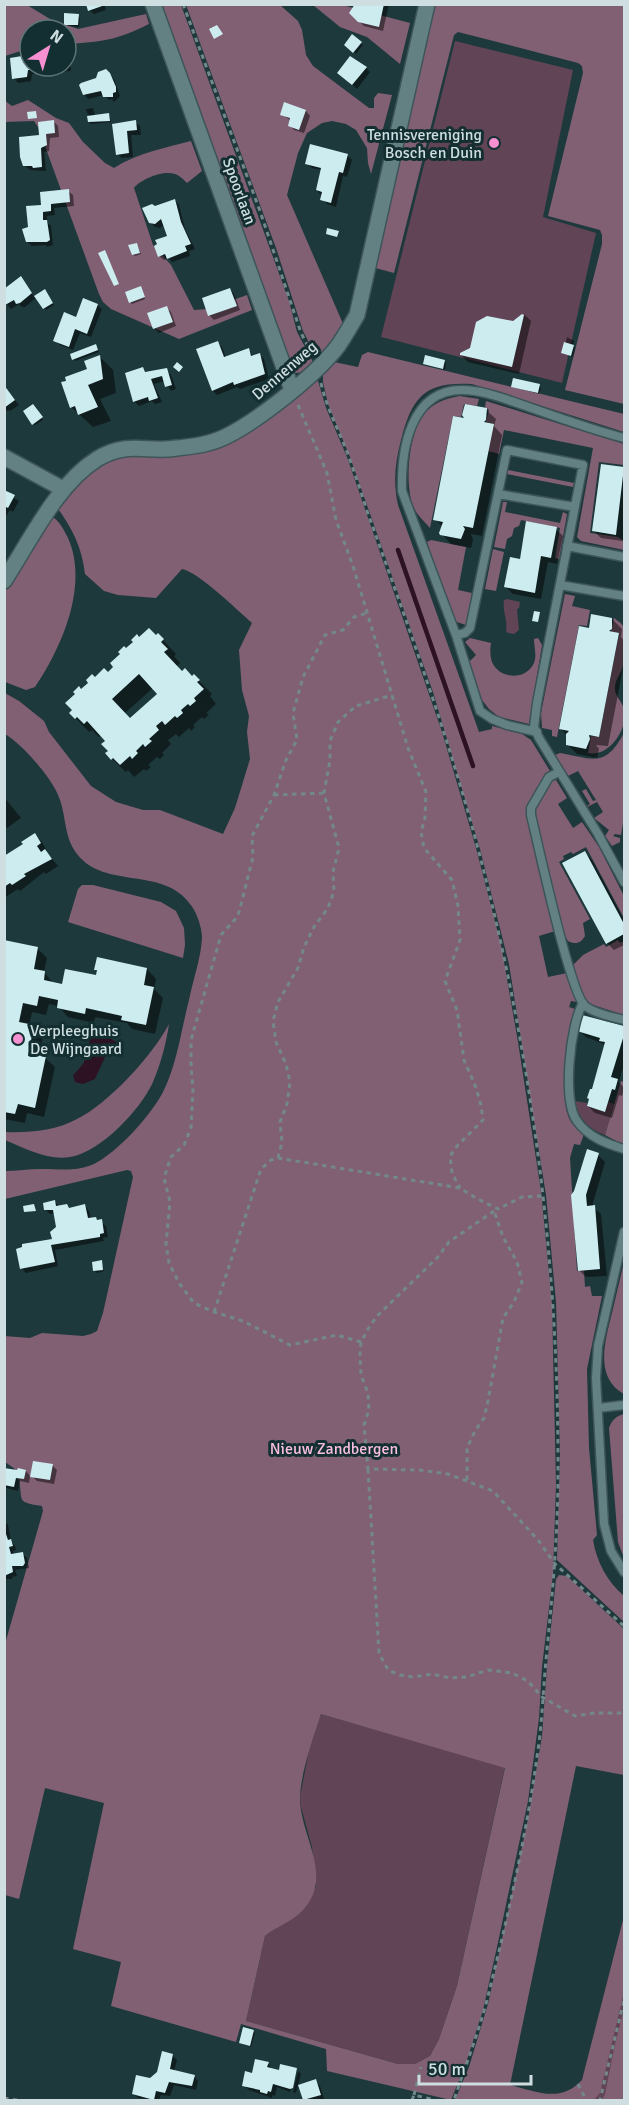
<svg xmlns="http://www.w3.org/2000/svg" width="629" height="2105" viewBox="0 0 629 2105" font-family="Signika,sans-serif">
  <rect width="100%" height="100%" fill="#1e393c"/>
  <!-- green -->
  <path fill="#614455" d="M 455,41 L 573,70 L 543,217 L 596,233 L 562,383 L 381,337 Z
    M 507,599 L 520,602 L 519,608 L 517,609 L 519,630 L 514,634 L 508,633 L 506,631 C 508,619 502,611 504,600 Z
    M 575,1101 L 587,1103 L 587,1106 L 605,1112 L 608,1102 L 614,1104 L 605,1135 C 588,1129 578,1118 575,1101 Z
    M 321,1714 L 505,1767 L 457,1986 L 439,2039 L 430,2056 L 415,2064 L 398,2064 L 246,2021 L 265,1936 L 273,1930 L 286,1923 L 316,1887 L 312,1847 L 301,1807 L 300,1797 L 309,1750 Z
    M 624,1965 L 624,2100 L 582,2100 Z"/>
  <!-- forest -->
  <path fill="#826074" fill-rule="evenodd" d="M 5,5 L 27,5 L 50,19 L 78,29 L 146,14 L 149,24 C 118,40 101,42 66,44 L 66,30 L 30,30 L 30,48 L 5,56 Z
    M 158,5 L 181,5 L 289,301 L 297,332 L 312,360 L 312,364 C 305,371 300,375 290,372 Z
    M 186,5 L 280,5 L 298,21 L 302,30 L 306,55 L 313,66 L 369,108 L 374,108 L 374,98 L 378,93 L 392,95 L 371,174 L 368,163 L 367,148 L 356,130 L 346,124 L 332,121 L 322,123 L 307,133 L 298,153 L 287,195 L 344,326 L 320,358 L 316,356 L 303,331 L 276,248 Z
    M 313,5 L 342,5 L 410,23 L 400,64 L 367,37 L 340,27 Z
    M 434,5 L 624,5 L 624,404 L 565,390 L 602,244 L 602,235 L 600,230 L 548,216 L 583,73 L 582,66 L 578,63 L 470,35 L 458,32 L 454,35 L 394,273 L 368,266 Z
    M 4,100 L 12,106 L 28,100 L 56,118 L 69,123 L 83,142 L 105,163 L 114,168 C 137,153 165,148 191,141 L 202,171 L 187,183 C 184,180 179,175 175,174 C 163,170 141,179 134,188 L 153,245 L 171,265 L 194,310 L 208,309 L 247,295 L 252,310 L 179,339 L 111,309 L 103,302 L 99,294 L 38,127 L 34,121 L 5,122 Z
    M 368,352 L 624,414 L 624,432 L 472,384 C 425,381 412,397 401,440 C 395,463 393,482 398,505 L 479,732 L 492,729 L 492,726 L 522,734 L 531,740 L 550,771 L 546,773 L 526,811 L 555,931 L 539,936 L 548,977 L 567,973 L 577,1000 L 577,1002 L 571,1001 L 569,1007 L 575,1009 C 568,1033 558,1098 570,1120 C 573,1126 579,1130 584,1134 L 580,1145 L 574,1144 L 570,1158 L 577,1271 L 584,1271 L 585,1287 L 590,1286 L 592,1296 L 602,1296 L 587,1369 L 589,1448 L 597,1535 L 593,1540 C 597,1563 607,1581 624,1596 L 624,1622 L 557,1560 L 560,1453 L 556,1302 L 546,1195 L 509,964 L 480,849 L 433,692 L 350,457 L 328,404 L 323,382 L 323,372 L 334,362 L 358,367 L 362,355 Z
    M 315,379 L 318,381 L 326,408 L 347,457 L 442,732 L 476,848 L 501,945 L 518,1042 L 541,1191 L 552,1304 L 556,1485 L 553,1574 L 542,1667 L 539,1718 L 528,1801 L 497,1947 L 483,2010 L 465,2066 L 451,2100 L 327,2071 L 326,2049 L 241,2024 L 236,2042 L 111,2006 L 121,1962 L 73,1949 L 104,1803 L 45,1788 L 19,1899 L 5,1895 L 5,1644 L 43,1511 L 42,1506 C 16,1502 23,1502 19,1479 L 11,1475 L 15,1469 L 5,1462 L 4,1336 L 30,1338 L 42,1333 L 83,1336 L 91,1334 L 97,1331 L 103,1313 L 133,1177 L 131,1171 L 127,1170 L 5,1199 L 5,1171 C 17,1171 29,1169 41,1169 C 60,1169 76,1172 94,1164 C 118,1152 151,1115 163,1092 C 177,1064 181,1031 189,1000 C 193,980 201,958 202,938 C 202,928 197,912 190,904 C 163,866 105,890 77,854 C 63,836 67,815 58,795 C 51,777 21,743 5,734 L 5,693 L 19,701 L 44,721 L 49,732 L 91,786 L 116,802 L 143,810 L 160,810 L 223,834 L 235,808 L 250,759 L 247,732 L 249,716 L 242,690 L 239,650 L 252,623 C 237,610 200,573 182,569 L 156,598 L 118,595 L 104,591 L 85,574 C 82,547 72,528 56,506 L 72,487 L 101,464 L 116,457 L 144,454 L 193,453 ZM 321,1714 L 505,1768 L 457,1986 L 439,2039 L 430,2056 L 415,2064 L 398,2064 L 246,2021 L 265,1936 C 276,1927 289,1923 300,1913 C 336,1879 301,1838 300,1800 C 300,1774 313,1739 321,1714 Z
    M 460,396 L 479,399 L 477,406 L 464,404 L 461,417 L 453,416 L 430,528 C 425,522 418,516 415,510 C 403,489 409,433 423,415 C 433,403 446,398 460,396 Z
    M 486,401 L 624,444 L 624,465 L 599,462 L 590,533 L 618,537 L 624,541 L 624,550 L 581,541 L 577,537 L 593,448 L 504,430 L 499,454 L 488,451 L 493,424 L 486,422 L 489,410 L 485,407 Z
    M 508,470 L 574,483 L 573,487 L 507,474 Z
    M 503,502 L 507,502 L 505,512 L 560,523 L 563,512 L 567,514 L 559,559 L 555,558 L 560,528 L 521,520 L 519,526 L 514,528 L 512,536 L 507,539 L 505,549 L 494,547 Z
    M 51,516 C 59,520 64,530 68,538 C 89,585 62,647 35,687 L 26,690 L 5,682 L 5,592 L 36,536 Z
    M 431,540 L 466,547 L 458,590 L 472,593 L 466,625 L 454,621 L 427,542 Z
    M 493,549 L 504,552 L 496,591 L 485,589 Z
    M 565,594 L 575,596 L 572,606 L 590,610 L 587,626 L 579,625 L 557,737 L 552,736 L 552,730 L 542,728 L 541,713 Z
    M 614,618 C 618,621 622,623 624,628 C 627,636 626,658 623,666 C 621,673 615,680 615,687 C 614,696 622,701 624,709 C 629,728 609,758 588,753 L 591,736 L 599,737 L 619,634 L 611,631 Z
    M 470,638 L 491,643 C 490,649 490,656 492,662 C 499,679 526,681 534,663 C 537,655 534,647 534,639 L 538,638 L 542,645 L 529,724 L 499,717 L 489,709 L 482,700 L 469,662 L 476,655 L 465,642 Z
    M 624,733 L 624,817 L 621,835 L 615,834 L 613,836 L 620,838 L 620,842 L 612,846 L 605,836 L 609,830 L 594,818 L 603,812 L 597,802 L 587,807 L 587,806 L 590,804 L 582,791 L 586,789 L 593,801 L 596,800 L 578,771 L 568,776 L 555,755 L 560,753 C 594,759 605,768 624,733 Z
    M 556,780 L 567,798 L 558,804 L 573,828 L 582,822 L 599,847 L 624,896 L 624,918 L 586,847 L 573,854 L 571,852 L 563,856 L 564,859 L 559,862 L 590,919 L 583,923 L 585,936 C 581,943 576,945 568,941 L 564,934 L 534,815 L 536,807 L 551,781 Z
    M 82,885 L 93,885 L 161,902 L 176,911 L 184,928 L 185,945 L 183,958 L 68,922 L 78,889 Z
    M 618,940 L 620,943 L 624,941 L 624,1015 L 587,1003 L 573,970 L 574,964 L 583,955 L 604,944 L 606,947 Z
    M 169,1024 C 166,1044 161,1063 153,1082 C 141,1109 101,1152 70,1157 C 49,1161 24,1148 5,1140 L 5,1132 C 28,1133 55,1131 77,1119 C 108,1104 153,1055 169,1024 Z
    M 621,1081 L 624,1082 L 624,1145 L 605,1135 Z
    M 624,1262 L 624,1394 C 594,1377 605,1341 612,1313 C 616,1296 620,1279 624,1262 Z
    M 624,1414 L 624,1558 L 618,1542 L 609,1428 C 612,1420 616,1416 624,1414 Z
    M 559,1575 L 567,1576 L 624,1629 L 624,1775 L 576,1766 L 510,2085 C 537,2092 561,2103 582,2080 L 624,1916 L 624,1992 L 600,2093 L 594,2100 L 455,2100 L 469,2067 L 488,2004 L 528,1819 L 542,1736 L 547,1666 L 556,1579 Z
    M 624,2009 L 624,2100 L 602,2100 L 605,2094 L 615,2044 Z"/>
  <!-- water -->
  <path fill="#2d1223" d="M 97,1033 L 107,1036 L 116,1042 L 117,1045 L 113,1051 L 106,1055 L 95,1079 L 83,1084 L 75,1082 L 73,1075 C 93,1056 83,1054 92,1035 Z"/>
  <!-- shadow -->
  <path fill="#0007" fill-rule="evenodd" d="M 104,4 L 106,10 L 94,14 L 89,10 Z
    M 357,4 L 389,4 L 383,31 L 364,26 L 351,13 Z
    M 78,16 L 80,18 L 79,27 L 68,26 L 66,24 Z
    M 353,36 L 363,45 L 356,54 L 346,45 Z
    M 66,57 L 70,60 L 71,71 L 32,74 L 31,81 L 18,83 L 14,78 L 21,58 L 24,61 L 30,60 L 30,66 L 66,66 Z
    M 366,68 L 370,72 L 357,89 L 344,77 Z
    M 106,71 L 114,79 L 120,96 L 114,102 L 112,99 L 109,100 L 104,95 L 88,99 L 84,94 Z
    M 93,108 L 95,116 L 109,115 L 111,122 L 91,124 L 89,122 L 91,117 L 87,113 L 86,109 Z
    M 306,111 L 310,116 L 304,133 L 294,130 L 290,125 L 291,121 L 282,114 Z
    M 54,122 L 58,126 L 59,137 L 50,138 L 49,151 L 44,152 L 46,171 L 30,170 L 23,164 Z
    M 135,122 L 140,126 L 141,135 L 131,135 L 133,157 L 122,158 L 117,154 L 114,125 Z
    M 347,155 L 352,160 L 347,177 L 343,176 L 336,207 L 327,204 L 317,190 L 322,170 L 312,168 L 307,163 Z
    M 68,191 L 73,195 L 74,206 L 54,208 L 55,215 L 47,216 L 47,222 L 51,226 L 53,245 L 47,247 L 46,245 L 32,246 L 27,242 L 29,228 L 43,206 Z
    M 175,200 L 179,205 L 185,229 L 195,249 L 189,251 L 190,256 L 172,262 L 169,258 L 164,260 L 159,256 L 169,237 L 165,224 L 160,228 L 155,227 L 150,222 L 154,208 Z
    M 137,244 L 141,254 L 135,256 L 133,254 Z
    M 25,282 L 34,297 L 45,291 L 54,305 L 46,310 L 37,297 L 25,307 L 22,307 L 19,304 L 11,309 L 4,301 L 4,290 Z
    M 230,289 L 234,294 L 240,310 L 214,320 L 210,316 L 204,299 Z
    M 142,290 L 145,299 L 132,304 L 130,302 Z
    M 97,305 L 102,309 L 91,337 L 80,333 L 73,350 L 60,345 L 55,340 L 77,319 Z
    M 167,308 L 171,312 L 176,326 L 159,333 L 154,328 Z
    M 525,315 L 531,321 L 519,374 L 468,362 L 461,355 Z
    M 567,337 L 574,341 L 573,346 L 575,348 L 573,357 L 563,353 Z
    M 218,343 L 222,347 L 226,358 L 248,350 L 254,357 L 260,355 L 264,359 L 269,379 L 240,389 L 237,387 L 217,395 L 213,391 L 198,350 Z
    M 96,346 L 99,352 L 75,361 L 74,359 Z
    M 100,357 L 113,370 L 116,393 L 100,399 L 111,421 L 93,427 L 71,407 L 89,369 Z
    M 444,361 L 446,363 L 445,370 L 425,363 Z
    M 143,369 L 147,373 L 166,370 L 171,375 L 176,389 L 171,391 L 165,381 L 154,384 L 162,402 L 155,404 L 152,401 L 139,406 L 134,401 Z
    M 4,386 L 19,405 L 10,411 L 8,410 L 4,412 Z
    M 513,386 L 539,386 L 541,388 L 539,394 Z
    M 35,408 L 43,420 L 35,425 L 33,424 Z
    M 486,410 L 496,419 L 494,426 L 502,435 L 482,536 L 471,534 L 473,540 L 471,548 L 451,544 L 442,534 L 443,527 L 435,519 L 466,420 Z
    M 602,466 L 624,469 L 623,541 L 601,538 L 594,531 Z
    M 4,492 L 19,501 L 13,512 L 10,510 L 4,519 Z
    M 556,529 L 563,536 L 557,564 L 548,562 L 541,599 L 513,594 L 506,587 L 521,560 Z
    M 592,616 L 613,620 L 622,629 L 621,637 L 624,641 L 624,663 L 608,746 L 596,745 L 599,749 L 597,758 L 577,754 L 567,744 L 568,736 L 561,729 L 591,629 Z
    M 158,635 L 176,654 L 174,656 L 180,663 L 177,666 L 182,673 L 192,678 L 194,676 L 212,694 L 210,696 L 216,704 L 206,713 L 209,715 L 204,719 L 202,717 L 193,725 L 195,727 L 191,731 L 189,728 L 179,737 L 176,734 L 168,740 L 171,744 L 162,753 L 164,755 L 160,759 L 157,757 L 148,765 L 151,767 L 146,771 L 144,769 L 134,777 L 128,770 L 126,772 L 112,759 L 107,741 L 101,735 L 99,737 L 92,730 L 89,732 L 71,713 L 81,690 L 95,679 L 108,673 L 115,667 L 126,650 L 140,638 ZM 153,688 L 159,694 L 130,720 L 125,713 Z
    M 4,797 L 21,818 L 7,828 L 4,825 Z
    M 35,835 L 42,842 L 47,851 L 46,852 L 58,866 L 46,874 L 44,872 L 20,891 L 18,889 L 4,898 L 4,858 L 25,845 Z
    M 585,853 L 592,860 L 624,920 L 624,945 L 614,950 L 607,943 Z
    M 4,942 L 38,949 L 47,958 L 44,972 L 54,984 L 63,986 L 97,977 L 98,972 L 96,969 L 147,969 L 156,979 L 154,989 L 163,998 L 155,1034 L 132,1029 L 127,1023 L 95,1017 L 94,1023 L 68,1017 L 58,1006 L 49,1004 L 46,1015 L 32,1012 L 29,1026 L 33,1027 L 43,1036 L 39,1056 L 45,1058 L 55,1067 L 44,1117 L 27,1113 L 25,1123 L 4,1119 Z
    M 583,1017 L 624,1028 L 624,1064 L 619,1082 L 624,1088 L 622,1096 L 619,1095 L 612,1118 L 595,1113 L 588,1106 L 606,1045 L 586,1037 L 579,1030 Z
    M 598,1155 L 605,1162 L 593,1203 L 593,1207 L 601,1214 L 607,1276 L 586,1277 L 579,1270 L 573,1196 Z
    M 55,1202 L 60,1207 L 67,1206 L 70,1209 L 85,1206 L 89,1211 L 91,1219 L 96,1219 L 106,1226 L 108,1237 L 103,1238 L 104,1241 L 55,1250 L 58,1266 L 26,1273 L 21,1268 L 53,1240 L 58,1228 L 56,1214 L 50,1214 L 45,1209 Z
    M 101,1262 L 104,1271 L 97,1273 L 95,1271 Z
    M 52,1465 L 57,1470 L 54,1484 L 37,1481 L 32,1476 Z
    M 4,1469 L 26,1471 L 30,1476 L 29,1483 L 20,1481 L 18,1491 L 6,1488 Z
    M 4,1521 L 8,1525 L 11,1541 L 15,1546 L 16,1550 L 13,1551 L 14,1555 L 22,1553 L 27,1558 L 29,1568 L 15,1570 L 17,1576 L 12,1577 L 12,1579 L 4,1579 Z
    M 253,2031 L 255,2033 L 251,2047 L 243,2044 L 241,2042 Z
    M 172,2055 L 177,2060 L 174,2071 L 194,2076 L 198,2081 L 196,2090 L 174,2085 L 170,2096 L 161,2095 L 159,2100 L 138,2098 L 134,2094 L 151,2080 Z
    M 268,2063 L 272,2070 L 298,2071 L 295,2071 L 290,2092 L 277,2087 L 275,2096 L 272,2095 L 272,2098 L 249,2090 L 244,2085 Z
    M 298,2071 L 301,2074 L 296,2093 L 293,2092 Z
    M 315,2081 L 320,2086 L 324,2099 L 305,2100 L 304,2099 Z"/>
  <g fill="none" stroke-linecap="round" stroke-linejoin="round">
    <!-- stream -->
    <path stroke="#2d1223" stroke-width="4.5" d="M 398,550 L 473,766"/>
  </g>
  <!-- building -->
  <path fill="#ccecef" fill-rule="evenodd" d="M 86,4 L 105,4 L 105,5 L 88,11 Z
    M 355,4 L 384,4 L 379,27 L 358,22 L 349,13 Z
    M 64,13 L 79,14 L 78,25 L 64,25 Z
    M 217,25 L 223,34 L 214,39 L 209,29 Z
    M 352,34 L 362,42 L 353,53 L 344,45 Z
    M 22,56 L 22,60 L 30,59 L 30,66 L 54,66 L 55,68 L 28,70 L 27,77 L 12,79 L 10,58 Z
    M 350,56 L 367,67 L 352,85 L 337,73 Z
    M 106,69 L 110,73 L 116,87 L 116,92 L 113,93 L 113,97 L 103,97 L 101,91 L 83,95 L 79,85 L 81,83 L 96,78 L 98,72 Z
    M 284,102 L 306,110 L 299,130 L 288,126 L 290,118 L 280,115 Z
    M 36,111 L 37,118 L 28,119 L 27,112 Z
    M 109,113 L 110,121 L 88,122 L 87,116 Z
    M 54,120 L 55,133 L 46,134 L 47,145 L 41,148 L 42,167 L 33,168 L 32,166 L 23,166 L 20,157 L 19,137 L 39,135 L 38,122 Z
    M 136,120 L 137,130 L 127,131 L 129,153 L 116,155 L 112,124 Z
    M 310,144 L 348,154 L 343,173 L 339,172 L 331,203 L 320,200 L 322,192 L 316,190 L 321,168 L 305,164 Z
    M 69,189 L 70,202 L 51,204 L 51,211 L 43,212 L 43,220 L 47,220 L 50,240 L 47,242 L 26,242 L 22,229 L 28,227 L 26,206 L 41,205 L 40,192 Z
    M 175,199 L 181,222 L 191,244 L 185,246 L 187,251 L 167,259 L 165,254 L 158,257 L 154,246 L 157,244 L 155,240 L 167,236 L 161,219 L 155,224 L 149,223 L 142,208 L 152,204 L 155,206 Z
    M 327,228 L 339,231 L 337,237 L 326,234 Z
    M 137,243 L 140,253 L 132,255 L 128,245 Z
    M 105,250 L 119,284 L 114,286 L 98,253 Z
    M 21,276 L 32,293 L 20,303 L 16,304 L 14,300 L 5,305 L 4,289 Z
    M 141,286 L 145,297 L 129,303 L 125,292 Z
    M 230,288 L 237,306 L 208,316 L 202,298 Z
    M 45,289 L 53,303 L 43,309 L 34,296 Z
    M 83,298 L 98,304 L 87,334 L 75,329 L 69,347 L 53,341 L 64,312 L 76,317 Z
    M 167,306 L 173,322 L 153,329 L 147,313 Z
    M 522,314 L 524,315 L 512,367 L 460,355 L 460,353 L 470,348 L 476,322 L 487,316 L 513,321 Z
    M 218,341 L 224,357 L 249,348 L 251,356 L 260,353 L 265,374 L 234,385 L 233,382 L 212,391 L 196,349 Z
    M 564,342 L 574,345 L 571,356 L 561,353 Z
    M 96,344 L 98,350 L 72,360 L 70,354 Z
    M 100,355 L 103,379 L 88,385 L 98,407 L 78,415 L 75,406 L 70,408 L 61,382 L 66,381 L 65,377 L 87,369 L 84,361 Z
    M 425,355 L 445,360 L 443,369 L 423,364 Z
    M 177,362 L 183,367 L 179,372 L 173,367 Z
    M 143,367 L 145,372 L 167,368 L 172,385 L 165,387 L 162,376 L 151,379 L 158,398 L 149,401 L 148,397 L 133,402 L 125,373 Z
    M 513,378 L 540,384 L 538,393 L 511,387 Z
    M 4,385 L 15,400 L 4,408 Z
    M 33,404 L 43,417 L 32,425 L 23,411 Z
    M 465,404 L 487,408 L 486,420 L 484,422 L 494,424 L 473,528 L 463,526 L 465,529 L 461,539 L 440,535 L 439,533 L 443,522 L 433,520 L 453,416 L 464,418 L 462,415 Z
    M 601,464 L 624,467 L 616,535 L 592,531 Z
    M 4,490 L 15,495 L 8,508 L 4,506 Z
    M 526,521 L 557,527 L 551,558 L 541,556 L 535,593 L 504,587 L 510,557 L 520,559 Z
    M 534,611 L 540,612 L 538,622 L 532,621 Z
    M 591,614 L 612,618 L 612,629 L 609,631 L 619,633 L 599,737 L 589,735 L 590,739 L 586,749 L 566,745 L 566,734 L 569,731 L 559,729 L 579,626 L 589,628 Z
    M 149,628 L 156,635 L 158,633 L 164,639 L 161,642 L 168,649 L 164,652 L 182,671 L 185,668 L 192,676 L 194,674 L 200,680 L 197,682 L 204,689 L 194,698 L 196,701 L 190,706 L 188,704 L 181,710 L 183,713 L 177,718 L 175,716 L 165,725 L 162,721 L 156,726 L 159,730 L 149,739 L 152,741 L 145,747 L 143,744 L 136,751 L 138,753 L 132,759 L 130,756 L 120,765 L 113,758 L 111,760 L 105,753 L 108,751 L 101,744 L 105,741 L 87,721 L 84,724 L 77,717 L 75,719 L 69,713 L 72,710 L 65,703 L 75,694 L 73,692 L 79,686 L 81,689 L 88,683 L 86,680 L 92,674 L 95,677 L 104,668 L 108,672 L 113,667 L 110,663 L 120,654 L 118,652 L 124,646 L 126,648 L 133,642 L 131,640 L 137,634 L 139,637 ZM 139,674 L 157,694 L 130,718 L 112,699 Z
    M 35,833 L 41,843 L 37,846 L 41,852 L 45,849 L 52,859 L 24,874 L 26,876 L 12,885 L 10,883 L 4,887 L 4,856 L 23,844 L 21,842 Z
    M 585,851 L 624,924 L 624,934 L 606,944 L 562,863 Z
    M 4,940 L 38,947 L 34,969 L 45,971 L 44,980 L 62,984 L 65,969 L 96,975 L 97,970 L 94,970 L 97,957 L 147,968 L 144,985 L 154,987 L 146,1025 L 121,1020 L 122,1016 L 86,1008 L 85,1014 L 57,1008 L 58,1000 L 39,996 L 37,1006 L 23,1003 L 19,1022 L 34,1025 L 28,1056 L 32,1057 L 33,1054 L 46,1056 L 35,1108 L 18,1104 L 15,1114 L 4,1112 Z
    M 582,1015 L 624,1026 L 624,1035 L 611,1077 L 618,1079 L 615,1090 L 612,1089 L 605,1112 L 587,1106 L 589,1099 L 587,1098 L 590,1089 L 592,1089 L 605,1042 L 599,1041 L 600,1038 L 577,1031 Z
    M 587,1149 L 599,1153 L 586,1195 L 587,1206 L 595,1205 L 600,1269 L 578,1271 L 571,1195 L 574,1191 Z
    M 55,1200 L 56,1206 L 67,1204 L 69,1208 L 85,1204 L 88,1218 L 96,1217 L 97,1220 L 102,1219 L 104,1233 L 100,1234 L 100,1237 L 51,1245 L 55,1262 L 20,1269 L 16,1249 L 22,1247 L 22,1244 L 52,1239 L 50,1232 L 56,1227 L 53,1210 L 44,1210 L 43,1203 Z
    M 34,1204 L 36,1211 L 24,1212 L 23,1206 Z
    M 102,1260 L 103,1270 L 93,1271 L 92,1262 Z
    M 33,1461 L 53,1464 L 50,1480 L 30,1477 Z
    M 4,1468 L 17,1470 L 18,1468 L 26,1470 L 24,1479 L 16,1478 L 14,1487 L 4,1485 Z
    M 4,1528 L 8,1540 L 11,1539 L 13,1546 L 9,1547 L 11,1554 L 23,1552 L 25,1563 L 23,1566 L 12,1566 L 13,1572 L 4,1576 Z
    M 243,2027 L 254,2030 L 250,2046 L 239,2043 Z
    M 162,2051 L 173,2054 L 170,2069 L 195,2075 L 192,2086 L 169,2082 L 165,2093 L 156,2091 L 154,2100 L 132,2094 L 136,2075 L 150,2078 L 157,2072 Z
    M 255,2059 L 269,2062 L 267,2067 L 279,2070 L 280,2064 L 297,2068 L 293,2088 L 290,2089 L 273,2084 L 271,2092 L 268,2091 L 267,2094 L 260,2092 L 260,2090 L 242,2086 L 245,2071 L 252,2073 Z
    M 316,2079 L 321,2095 L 303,2100 L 298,2085 Z"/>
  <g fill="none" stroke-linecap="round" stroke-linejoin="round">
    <!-- service casing -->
    <g stroke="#3d5558" stroke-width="11">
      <path id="service" d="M 498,494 L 575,507
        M 567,546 L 624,557
        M 560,585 L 624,596
        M 456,635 L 465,633 L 470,628 L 507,450 L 583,465 L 537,703 L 534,727 L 539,738 L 598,834 L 624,882
        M 537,732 L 507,725 L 492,719 L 480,711 L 456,635 L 402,491 C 401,450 410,390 462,390 C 482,390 502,398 520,404 C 554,416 589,429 624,438
        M 559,772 L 549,777 L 531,808 L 531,815 C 538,844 570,993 585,1006 C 595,1014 613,1017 624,1020
        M 583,1003 C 570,1025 562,1101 577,1121 C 588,1137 607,1144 624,1149
        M 624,1232 L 598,1346 L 596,1378 L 604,1524 L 611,1551 L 624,1572
        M 598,1408 L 624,1405"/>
    </g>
    <!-- minor casing -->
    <g stroke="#3d5558" stroke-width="18">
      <path id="minor" d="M 153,4 L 292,390
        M 4,457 L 63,489
        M 4,581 C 30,541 57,484 97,459 C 128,440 147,453 177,448 C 187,447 198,446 208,443 C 243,435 316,375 338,346 C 345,336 351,325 357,315 L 427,4"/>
    </g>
    <!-- path -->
    <path stroke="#73888b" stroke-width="3" stroke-dasharray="4.5 4.5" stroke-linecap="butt" d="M 183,4 L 260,211 L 301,333 L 312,354
      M 321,383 C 326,406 337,427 346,449 C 353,469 360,488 366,508 C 403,611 440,713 470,819 C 529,1032 559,1253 558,1474 C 558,1536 552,1598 546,1660 C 543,1692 542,1725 537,1757 C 526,1837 507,1921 487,2000 C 478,2034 465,2067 454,2100
      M 298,405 L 327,473 L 336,520 L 353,566 L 408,748 L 426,792 L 425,818 L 421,832 L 424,848 L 452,880 L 458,906 L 460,940 L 445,981 L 457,1010 L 464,1060 L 475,1085 L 481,1105 L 483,1120 L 458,1145 L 450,1156 L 452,1173 L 460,1188
      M 274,795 L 324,793
      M 278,1158 L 282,1142 L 280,1122 L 287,1104 L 290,1082 L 286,1064 L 276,1042 L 273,1021 L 278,1002 L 298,968 L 304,947 L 314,927 L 328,908 L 334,891 L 333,872 L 339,848 L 324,793 L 330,760 L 330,741 L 338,722 L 356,706 L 392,695
      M 494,1211 L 449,1242 L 437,1258 L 377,1316 L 368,1329 L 361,1342 L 360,1354 L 361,1375 L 368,1393 L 369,1410 L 364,1425 L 368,1469 L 420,1470 L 448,1474 L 493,1491 L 538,1540 L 555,1564 L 624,1626
      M 214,1312 L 261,1169 L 271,1160 L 278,1158 L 460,1188 L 476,1198 L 498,1209 L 522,1197 L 544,1196
      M 361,1342 L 337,1335 L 290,1345 L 243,1321 L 214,1312 L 194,1303 L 179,1283 L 169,1263 L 166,1244 L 170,1202 L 164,1178 L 171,1157 L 184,1145 L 191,1128 L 193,1089 L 191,1067 L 191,1040 L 221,935 L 238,916 L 253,857 L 252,836 L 274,795 L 286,760 L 297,740 L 293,713 L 303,677 L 325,635 L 343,630 L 354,617 L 367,613
      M 368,1469 L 379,1653 L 388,1670 L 400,1675 L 413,1677 L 432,1674 L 450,1678 L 467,1677 L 488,1670 L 512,1673 L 528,1681 L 542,1697 L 575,1716 L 595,1713 L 624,1713
      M 467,1480 L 467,1448 L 475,1431 L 484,1418 L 488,1401 L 503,1318 L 514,1302 L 522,1282 L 517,1262 L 503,1237 L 494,1211
      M 578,2084 L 586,2100
      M 414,2095 L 421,2067
      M 4,2098 L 17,2100
      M 412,2100 L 414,2095 L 435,2100
      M 602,2100 L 600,2100 L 624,2000"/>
    <!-- service -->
    <use href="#service" stroke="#638083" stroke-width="8"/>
    <!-- minor -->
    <use href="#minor" stroke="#638083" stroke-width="15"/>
  </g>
  <!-- markers -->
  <g fill="#f690d0" stroke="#132f31" stroke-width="2">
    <circle cx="494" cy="143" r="6"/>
    <circle cx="18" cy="1039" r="6"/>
  </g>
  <g text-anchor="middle" stroke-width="6" stroke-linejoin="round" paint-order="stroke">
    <!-- poi labels -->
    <g font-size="16" fill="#cfdee0" stroke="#132f31" text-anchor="end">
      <text x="482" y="140">Tennisvereniging<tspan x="482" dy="18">Bosch en Duin</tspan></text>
      <text x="30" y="1036" text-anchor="start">Verpleeghuis<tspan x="30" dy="18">De Wijngaard</tspan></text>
    </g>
    <!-- street labels -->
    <g font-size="16" fill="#cfdee0" stroke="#132f31">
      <text transform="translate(240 191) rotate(70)" y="6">Spoorlaan</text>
      <text transform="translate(284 370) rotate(-41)" y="6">Dennenweg</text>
    </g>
    <!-- park labels -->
    <g font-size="16" fill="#fabee1" stroke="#132f31">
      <text x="334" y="1454">Nieuw Zandbergen</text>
    </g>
  </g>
  <!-- border -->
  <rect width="629" height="2105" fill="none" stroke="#cfdee0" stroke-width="12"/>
  <!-- north arrow -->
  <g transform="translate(48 48) rotate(37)"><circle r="28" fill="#132f31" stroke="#5e7577" stroke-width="1.5"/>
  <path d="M0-4.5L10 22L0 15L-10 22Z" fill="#f690d0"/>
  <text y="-9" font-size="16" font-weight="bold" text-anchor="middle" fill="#cfdee0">N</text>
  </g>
  <!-- scale -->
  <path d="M419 2075v9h112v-9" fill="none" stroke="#cfdee0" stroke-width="3"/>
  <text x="428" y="2075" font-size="18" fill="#cfdee0" stroke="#132f31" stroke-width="4.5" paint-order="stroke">50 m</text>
</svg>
